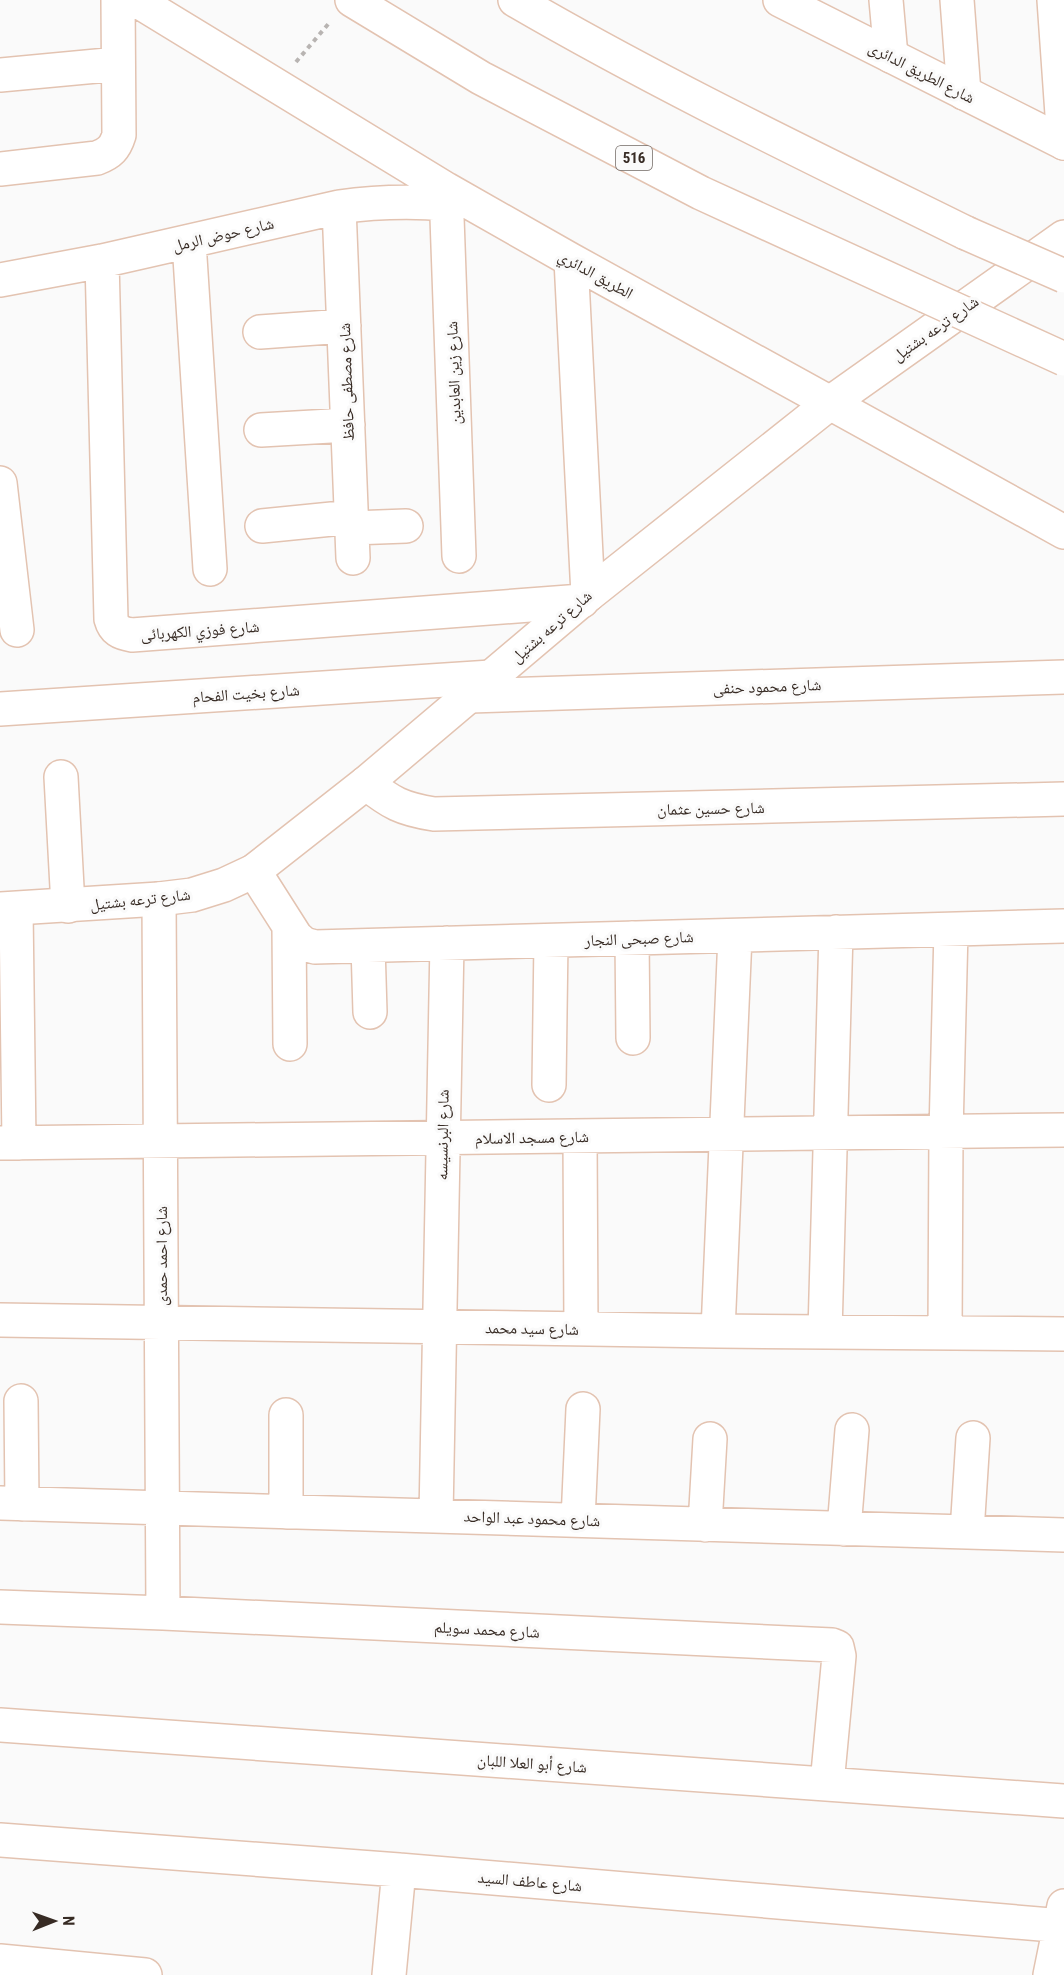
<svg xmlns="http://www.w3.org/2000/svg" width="1064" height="1975" viewBox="0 0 1064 1975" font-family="'Roboto Condensed','Noto Naskh Arabic',sans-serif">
  <rect width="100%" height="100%" fill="#fafafa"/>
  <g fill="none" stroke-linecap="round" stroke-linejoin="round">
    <!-- minor casing -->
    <g stroke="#e3c3b1" stroke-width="36">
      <path id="minor" d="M 136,0 L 446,189 L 571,260 L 1064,532
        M 886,0 L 891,56
        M 957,0 L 964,93
        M 1054,0 L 1064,143
        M 0,75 L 118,64
        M 0,169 L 97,158 C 110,153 115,148 119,135 L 118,0
        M 446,189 L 459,556
        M 339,207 L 353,558
        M 189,242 L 210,569
        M 571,260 L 588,595
        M 102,261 L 111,619 C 114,630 120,633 132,635 L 582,601
        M 0,280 L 102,261 L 339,207 C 375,202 410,201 447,204
        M 260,332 L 344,326
        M 261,430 L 348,425
        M 0,483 L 17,630
        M 262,526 L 352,517
        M 352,528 L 406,526
        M 470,696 L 1064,677
        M 0,709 L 491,677
        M 61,777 L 68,906
        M 366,783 C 391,803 402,809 434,814 L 1064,799
        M 254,871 L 296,937 L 304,944 L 315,947 L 1064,926
        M 159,899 L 163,1613
        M 16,909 L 19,1143
        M 289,928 L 290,1044
        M 632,938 L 633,1038
        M 368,946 L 370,1012
        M 549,1085 L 551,941
        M 580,1137 L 581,1328
        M 0,1143 L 1064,1130
        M 0,1320 L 718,1331 L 1064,1334
        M 718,1331 L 735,936
        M 825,1332 L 836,932
        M 945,1333 L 946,1133 L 951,930
        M 21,1401 L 22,1504
        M 0,1503 L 1064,1535
        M 286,1512 L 286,1415
        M 436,1516 L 447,943
        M 578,1520 L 583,1409
        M 705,1525 L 710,1439
        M 844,1529 L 852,1430
        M 967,1532 L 973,1438
        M 0,1607 L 163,1613 L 832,1645 L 837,1647 L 839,1656 L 827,1784
        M 0,1725 L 1064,1801
        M 0,1840 L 399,1870 L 1064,1926
        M 0,1961 L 145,1975
        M 389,1975 L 399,1870
        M 1050,1975 L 1064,1906"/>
    </g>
    <!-- tertiary casing -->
    <g stroke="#e3c3b1" stroke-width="36">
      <path id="tertiary" d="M 780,0 L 1064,143
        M 0,909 L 159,899 L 192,895 L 224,885 L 254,871 L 366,783 L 588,595 L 830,403 L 1064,237"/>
    </g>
    <!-- motorway casing -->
    <g stroke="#e3c3b1" stroke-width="36">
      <path id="motorway" d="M 352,0 L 481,78 L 701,193 L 926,296
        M 515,0 C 661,85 814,158 966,233"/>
    </g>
    <!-- path -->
    <path stroke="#b8b4b2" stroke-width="4" stroke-dasharray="4.5 4.5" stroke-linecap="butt" d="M 296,62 L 330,22"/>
    <!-- minor -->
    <use href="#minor" stroke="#fff" stroke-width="33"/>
    <!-- tertiary -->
    <use href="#tertiary" stroke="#fff" stroke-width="33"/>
    <!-- motorway -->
    <use href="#motorway" stroke="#fff" stroke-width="33"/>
    <!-- motorway-bridge casing -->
    <g stroke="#e3c3b1" stroke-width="36" stroke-linecap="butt">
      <path id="motorway-bridge" d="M 966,233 L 1064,276
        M 926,296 L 1064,359"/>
    </g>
    <!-- motorway-bridge -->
    <use href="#motorway-bridge" stroke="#fff" stroke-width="33"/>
  </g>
  <g text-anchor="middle" stroke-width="6" stroke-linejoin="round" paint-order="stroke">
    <!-- shield labels -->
    <rect fill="#fafafa" stroke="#726964" stroke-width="1.5" x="616" y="146" width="36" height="24" rx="4.5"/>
    <g font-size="15" font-weight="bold" fill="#372b24">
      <text x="634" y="163">516</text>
    </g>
    <!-- street labels -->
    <g font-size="16" fill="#372b24" stroke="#fafafa">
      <text transform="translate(922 72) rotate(27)" y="6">شارع الطريق الدائرى</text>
      <text transform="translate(223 234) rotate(-13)" y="6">شارع حوض الرمل</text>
      <text transform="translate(596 274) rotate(29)" y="6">الطريق الدائري</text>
      <text transform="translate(935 328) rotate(-35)" y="6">شارع ترعه بشتيل</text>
      <text transform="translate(453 373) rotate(-92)" y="6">شارع زين العابدين</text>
      <text transform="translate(346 382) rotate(-92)" y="6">شارع مصطفى حافظ</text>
      <text transform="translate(551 626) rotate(-41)" y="6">شارع ترعه بشتيل</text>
      <text transform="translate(200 630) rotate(-4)" y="6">شارع فوزي الكهربائى</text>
      <text transform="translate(767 686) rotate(-2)" y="6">شارع محمود حنفى</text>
      <text transform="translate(246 693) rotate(-4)" y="6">شارع بخيت الفحام</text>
      <text transform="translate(711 808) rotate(-1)" y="6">شارع حسين عثمان</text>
      <text transform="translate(140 899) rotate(-6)" y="6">شارع ترعه بشتيل</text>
      <text transform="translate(639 938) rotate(-2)" y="6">شارع صبحى النجار</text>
      <text transform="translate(442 1135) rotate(-89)" y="6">شارع البرنسيسه</text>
      <text transform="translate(532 1137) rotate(-1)" y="6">شارع مسجد الاسلام</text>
      <text transform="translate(161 1256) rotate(-90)" y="6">شارع احمد حمدى</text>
      <text transform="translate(532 1328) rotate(1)" y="6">شارع سيد محمد</text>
      <text transform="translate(532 1518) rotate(2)" y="6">شارع محمود عبد الواحد</text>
      <text transform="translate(487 1629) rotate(3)" y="6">شارع محمد سويلم</text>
      <text transform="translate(532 1763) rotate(4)" y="6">شارع أبو العلا اللبان</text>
      <text transform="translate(530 1881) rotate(5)" y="6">شارع عاطف السيد</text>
    </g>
  </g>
  <!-- north arrow -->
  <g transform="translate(54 1921) rotate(89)" stroke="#fafafa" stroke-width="4.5" paint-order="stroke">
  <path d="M0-4.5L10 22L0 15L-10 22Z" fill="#372b24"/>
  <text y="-9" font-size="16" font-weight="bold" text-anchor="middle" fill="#372b24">N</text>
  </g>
</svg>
